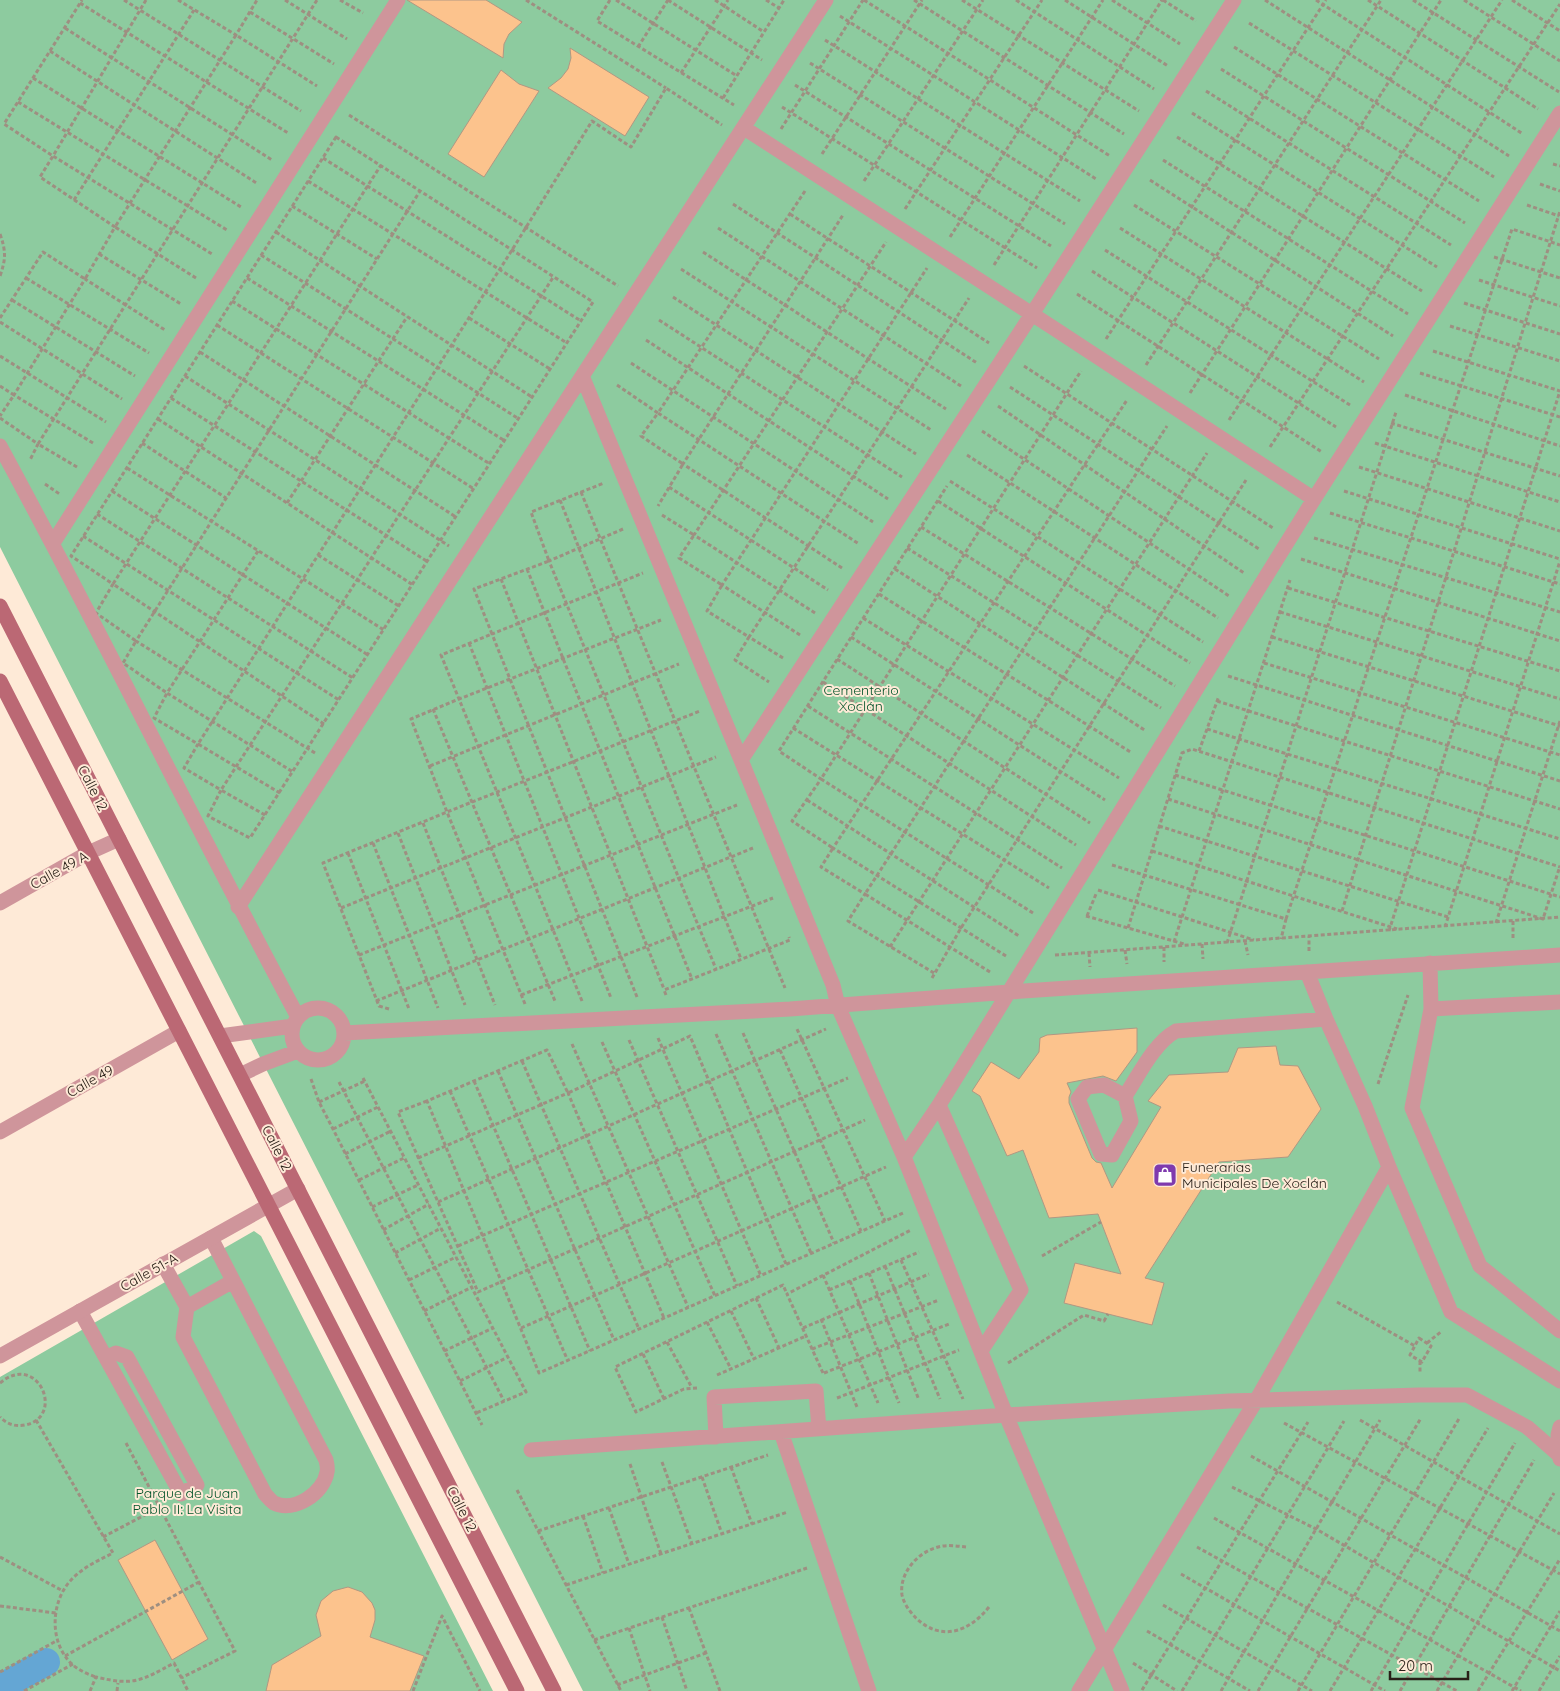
<svg xmlns="http://www.w3.org/2000/svg" width="1560" height="1691" viewBox="0 0 1560 1691" font-family="Quicksand,sans-serif">
  <rect width="100%" height="100%" fill="#feead7"/>
  <!-- green -->
  <path fill="#8dcb9f" d="M 0,0 L 1560,0 L 1560,1691 L 583,1691 L 0,547 Z
    M 254,1231 L 261,1236 L 493,1691 L 0,1691 L 0,1377 Z"/>
  <g fill="none" stroke-linecap="round" stroke-linejoin="round">
    <!-- canal -->
    <path stroke="#64a6d4" stroke-width="28" d="M 0,1688 L 46,1662"/>
  </g>
  <!-- building -->
  <path fill="#fcc38d" stroke="#b09883" d="M 407,0 L 486,0 L 522,22 L 509,34 L 504,44 L 503,58 Z
    M 570,48 L 649,97 L 625,136 L 548,88 L 561,78 L 568,69 L 571,58 Z
    M 501,70 L 519,84 L 539,91 L 484,177 L 448,154 Z
    M 1137,1028 L 1137,1052 L 1116,1081 L 1103,1076 L 1067,1083 L 1071,1092 L 1069,1097 L 1069,1103 L 1092,1158 L 1096,1162 L 1101,1163 L 1112,1188 L 1161,1107 L 1148,1101 L 1169,1075 L 1228,1072 L 1238,1048 L 1276,1046 L 1280,1065 L 1298,1066 L 1321,1109 L 1288,1157 L 1219,1162 L 1145,1278 L 1164,1283 L 1152,1325 L 1064,1303 L 1075,1263 L 1121,1274 L 1098,1214 L 1049,1218 L 1023,1150 L 1007,1156 L 980,1096 L 972,1091 L 991,1062 L 1019,1079 L 1039,1052 L 1040,1038 L 1047,1035 Z
    M 155,1540 L 208,1639 L 172,1660 L 118,1560 Z
    M 348,1587 L 362,1592 L 372,1603 L 375,1610 L 375,1620 L 370,1637 L 424,1656 L 410,1691 L 266,1691 L 272,1665 L 321,1636 L 316,1615 L 321,1601 L 333,1591 Z"/>
  <g fill="none" stroke-linecap="round" stroke-linejoin="round">
    <!-- path -->
    <path stroke="#9e8f81" stroke-width="3" stroke-dasharray="4 2.5" stroke-linecap="butt" d="M 124,0 L 301,111
      M 146,0 L 53,156 L 212,254
      M 178,0 L 236,35 L 257,0
      M 285,0 L 347,39
      M 340,0 L 363,13
      M 526,0 L 666,88
      M 610,0 L 597,21 L 734,105
      M 616,0 L 737,76
      M 668,0 L 762,60
      M 715,0 L 764,32
      M 766,0 L 779,8
      M 864,0 L 1110,156
      M 914,0 L 1124,134
      M 962,0 L 1139,111
      M 1016,0 L 1154,89
      M 1065,0 L 1168,66
      M 1112,0 L 1180,44
      M 1163,0 L 1196,21
      M 1265,0 L 1509,156
      M 1316,0 L 1523,134
      M 1368,0 L 1538,109
      M 1413,0 L 1559,92
      M 1464,0 L 1560,61
      M 1512,0 L 1560,31
      M 80,3 L 288,133
      M 250,12 L 334,64
      M 840,16 L 1096,179
      M 1249,23 L 1494,177
      M 65,28 L 272,160
      M 825,40 L 1080,201
      M 638,47 L 668,0
      M 1234,47 L 1479,201
      M 50,51 L 258,184
      M 810,63 L 1065,224
      M 1221,69 L 1465,223
      M 681,73 L 728,0
      M 33,78 L 241,207
      M 795,85 L 1051,246
      M 1206,91 L 1451,245
      M 723,98 L 784,0
      M 18,102 L 227,230
      M 782,107 L 1037,268
      M 1192,113 L 1437,267
      M 349,115 L 618,286
      M 781,129 L 863,0
      M 336,137 L 593,302 L 250,838 L 208,816 L 221,790 L 184,768 L 198,744 L 154,718 L 167,693 L 123,663 L 136,641 L 96,613 L 113,584 L 71,556 Z
      M 1177,137 L 1422,291
      M 822,154 L 922,0
      M 323,158 L 581,321
      M 1163,160 L 1408,314
      M 1553,164 L 1560,166
      M 1150,180 L 1393,336
      M 308,181 L 567,343
      M 864,181 L 983,0
      M 1540,184 L 1560,191
      M 805,191 L 658,413 L 859,544
      M 74,200 L 194,10
      M 733,204 L 977,363
      M 1134,205 L 1379,359
      M 1527,205 L 1559,216
      M 292,206 L 377,259
      M 905,209 L 1042,0
      M 790,214 L 989,343
      M 718,228 L 961,386
      M 1120,228 L 1364,382
      M 276,232 L 532,397
      M 0,234 C 6,251 6,259 0,276
      M 950,237 L 1103,0
      M 1105,250 L 1350,405
      M 703,252 L 946,409
      M 99,254 L 181,304
      M 261,255 L 519,419
      M 1494,257 L 1560,278
      M 994,265 L 1162,0
      M 681,269 L 931,430
      M 1092,271 L 1336,427
      M 26,278 L 149,353
      M 196,278 L 115,227 L 236,35 L 317,86
      M 247,278 L 505,441
      M 1479,280 L 1560,306
      M 1077,294 L 1322,452
      M 673,297 L 916,454
      M 12,300 L 135,376
      M 232,301 L 490,464
      M 1464,303 L 1560,334
      M 0,318 L 43,252 L 85,279 L 115,227 L 40,177 L 53,156 L 4,124 L 82,0
      M 469,318 L 550,369
      M 659,320 L 902,477
      M 0,322 L 122,399
      M 217,325 L 474,489
      M 1450,326 L 1560,361
      M 1106,339 L 1326,0
      M 646,340 L 888,499
      M 1433,351 L 1560,391
      M 200,352 L 456,517
      M 0,356 L 106,422
      M 631,363 L 873,522
      M 1146,365 L 1381,0
      M 1024,366 L 1273,528
      M 1420,373 L 1560,417
      M 185,376 L 449,546
      M 617,385 L 658,413 L 641,436 L 683,464 L 658,506
      M 0,386 L 14,395 L 0,416
      M 1010,387 L 1259,549
      M 1190,393 L 1441,0
      M 1405,395 L 1560,446
      M 171,398 L 428,562
      M 998,406 L 1244,573
      M 0,418 L 38,444 L 30,460
      M 158,419 L 413,585
      M 1229,420 L 1502,0
      M 1391,423 L 1560,476
      M 982,431 L 1229,596
      M 93,443 L 14,395 L 85,279 L 165,330
      M 142,443 L 226,498
      M 1375,443 L 1560,502
      M 1270,447 L 1560,4
      M 967,455 L 1218,618
      M 77,467 L 38,444 L 317,0
      M 1359,467 L 1560,531
      M 127,468 L 384,630
      M 950,481 L 1203,642
      M 45,484 L 61,495
      M 669,487 L 828,590
      M 112,491 L 368,655
      M 1344,491 L 1560,559
      M 581,492 L 785,988
      M 560,500 L 741,959
      M 938,501 L 1190,663
      M 287,503 L 407,317
      M 1330,513 L 1560,584
      M 97,514 L 353,678
      M 662,515 L 694,535 L 679,558 L 722,585 L 707,611 L 749,637 L 735,660 L 769,682
      M 921,527 L 1175,686
      M 623,529 L 549,561 L 716,969
      M 83,536 L 339,700
      M 1314,538 L 1560,612
      M 907,548 L 1161,708
      M 258,551 L 167,693 L 293,772
      M 318,555 L 399,606
      M 1301,559 L 1560,641
      M 842,568 L 683,464 L 843,215
      M 527,569 L 692,979
      M 895,569 L 1146,731
      M 501,579 L 664,989
      M 1288,588 L 1560,671
      M 879,594 L 1132,753
      M 1280,612 L 1560,699
      M 815,613 L 694,535 L 886,242
      M 863,618 L 1119,778
      M 800,635 L 722,585 L 927,268
      M 851,637 L 1105,800
      M 1272,637 L 1560,726
      M 469,643 L 611,998
      M 783,658 L 749,637 L 969,298
      M 837,659 L 1090,823
      M 1264,663 L 1560,755
      M 1228,676 L 1560,781
      M 823,682 L 1076,845
      M 1217,701 L 1560,809
      M 808,706 L 1062,868
      M 433,709 L 555,1001
      M 324,724 L 113,584 L 381,165
      M 793,728 L 1049,888
      M 1207,729 L 1560,839
      M 1199,751 L 1219,696
      M 315,753 L 136,641 L 420,191
      M 430,766 L 679,664
      M 1175,775 L 1560,897
      M 280,793 L 198,744 L 512,250 L 592,121 L 631,147 L 666,88 L 722,125
      M 1168,799 L 1543,919 L 1560,866
      M 807,800 L 1019,936
      M 265,815 L 221,790 L 554,276
      M 423,823 L 495,1005
      M 1159,826 L 1448,917
      M 398,833 L 465,1005
      M 373,843 L 438,1008
      M 1152,851 L 1397,929
      M 348,853 L 409,1009
      M 1112,865 L 1286,919 L 1281,939
      M 1098,890 L 1254,940
      M 341,908 L 716,757
      M 1342,911 L 1560,211
      M 1033,913 L 821,779 L 1081,371
      M 1086,916 L 1184,944
      M 1087,916 L 1096,894
      M 1286,919 L 1512,229 L 1560,245
      M 1513,921 L 1513,938
      M 1496,923 L 1560,721
      M 1445,927 L 1560,561
      M 1128,928 L 1182,753 L 1192,749 L 1560,867
      M 1389,931 L 1560,391
      M 1245,941 L 1248,955
      M 1174,942 L 1290,580
      M 1227,943 L 1396,412
      M 1202,944 L 1203,959
      M 890,947 L 1207,453
      M 1164,947 L 1164,962
      M 1125,950 L 1127,964
      M 1309,951 L 1309,936
      M 1089,953 L 1090,967
      M 359,955 L 737,805
      M 1055,955 L 1560,917
      M 1006,956 L 833,848 L 1127,400
      M 990,972 L 865,894 L 1167,426
      M 934,973 L 848,921 L 865,894 L 821,867 L 833,848 L 792,821 L 821,779 L 779,751 L 947,486
      M 932,978 L 961,928 L 1246,480
      M 521,995 L 773,898
      M 666,995 L 664,990 L 790,940 L 789,937
      M 637,997 L 492,634 L 643,573
      M 376,1001 L 753,848
      M 582,1001 L 459,699 L 661,620
      M 525,1004 L 447,812 L 700,711
      M 389,1009 L 379,1006 L 323,863 L 447,812 L 411,719 L 459,699 L 441,655 L 492,634 L 474,589 L 549,561 L 531,512 L 604,483
      M 797,1029 L 885,1221
      M 743,1033 L 834,1243
      M 716,1034 L 811,1253
      M 658,1038 L 761,1276
      M 629,1040 L 737,1286
      M 602,1042 L 715,1296
      M 572,1044 L 688,1307
      M 780,1050 L 861,1231
      M 522,1061 L 639,1329
      M 498,1071 L 614,1340
      M 363,1078 L 526,1392 L 476,1413
      M 311,1079 L 319,1102 L 333,1129 L 482,1425
      M 474,1081 L 590,1351
      M 339,1082 L 504,1401
      M 1378,1084 L 1408,995
      M 450,1091 L 568,1361
      M 427,1101 L 398,1112 L 478,1292 L 865,1120
      M 319,1102 L 365,1081
      M 333,1129 L 378,1107
      M 345,1154 L 391,1131
      M 418,1158 L 568,1093 L 664,1318
      M 359,1180 L 404,1158
      M 438,1202 L 826,1029
      M 372,1207 L 418,1185
      M 383,1230 L 429,1204
      M 458,1246 L 848,1078
      M 395,1253 L 441,1228
      M 1042,1256 L 1101,1222
      M 901,1260 L 963,1399
      M 786,1264 L 690,1036 L 568,1093 L 547,1050 L 427,1101 L 539,1373 L 903,1213
      M 885,1266 L 940,1399
      M 869,1273 L 919,1400
      M 823,1275 L 878,1403
      M 409,1280 L 456,1257
      M 850,1281 L 899,1403
      M 829,1290 L 919,1252
      M 756,1298 L 779,1348
      M 1337,1302 L 1415,1346
      M 424,1311 L 472,1287
      M 731,1311 L 754,1359
      M 821,1319 L 857,1407
      M 707,1322 L 731,1369
      M 521,1328 L 886,1167
      M 803,1328 L 929,1274
      M 1419,1338 L 1431,1346 L 1422,1362 L 1410,1355 Z
      M 667,1342 L 691,1386
      M 1427,1343 L 1442,1331
      M 812,1349 L 939,1300
      M 444,1351 L 493,1328
      M 643,1354 L 664,1399
      M 1420,1361 L 1420,1374
      M 1008,1363 L 1084,1315 L 1104,1321 L 1108,1314
      M 823,1373 L 787,1294 L 911,1230
      M 824,1373 L 949,1324
      M 717,1375 L 806,1336
      M 460,1381 L 508,1357
      M 0,1383 C 38,1351 66,1417 25,1425 C 15,1427 7,1424 0,1417
      M 697,1388 L 684,1389 L 636,1412 L 615,1367 L 783,1285 L 787,1294
      M 837,1398 L 959,1350
      M 36,1420 L 113,1553 C 99,1560 84,1567 73,1578 C 53,1597 49,1633 65,1656 C 72,1667 84,1673 96,1677
      M 1360,1420 L 1560,1534
      M 1284,1423 L 1560,1574
      M 126,1443 L 235,1651 L 181,1678
      M 1251,1456 L 1560,1631
      M 662,1462 L 692,1544
      M 630,1464 L 661,1554
      M 731,1467 L 752,1524
      M 702,1477 L 722,1534
      M 1232,1487 L 1316,1529 L 1560,1671
      M 517,1490 L 621,1691
      M 609,1508 L 629,1564
      M 583,1516 L 603,1573
      M 1214,1518 L 1521,1691
      M 538,1531 L 768,1455
      M 103,1537 L 160,1507
      M 966,1547 C 956,1546 945,1544 935,1548 C 916,1554 899,1574 902,1595 C 904,1604 910,1612 916,1618 C 941,1642 969,1632 989,1607
      M 1197,1547 L 1457,1691
      M 0,1557 L 63,1591
      M 1181,1574 L 1385,1691
      M 566,1585 L 788,1512
      M 1163,1605 L 1312,1691
      M 0,1606 L 56,1613
      M 689,1608 L 720,1691
      M 662,1617 L 687,1691
      M 629,1628 L 650,1691
      M 1147,1631 L 1250,1691
      M 594,1640 L 807,1568
      M 65,1656 L 199,1582
      M 1133,1663 L 1177,1691
      M 0,1672 L 58,1640
      M 617,1685 L 706,1653
      M 1142,1690 L 1308,1422
      M 24,1691 L 73,1664
      M 90,1691 L 96,1677 C 133,1686 141,1681 174,1663 L 188,1691
      M 117,1691 L 118,1683
      M 413,1691 L 442,1616 L 480,1691
      M 1182,1691 L 1344,1421
      M 1221,1691 L 1380,1420
      M 1258,1691 L 1421,1418
      M 1298,1691 L 1460,1417
      M 1330,1691 L 1488,1428
      M 1371,1691 L 1515,1443
      M 1400,1691 L 1534,1460
      M 1437,1691 L 1554,1493
      M 1478,1691 L 1560,1559
      M 1512,1691 L 1560,1611
      M 1539,1691 L 1560,1656"/>
    <!-- lane -->
    <path stroke="#cf959b" stroke-width="15" d="M 744,128 L 1055,329 L 1314,499
      M 583,378 L 741,760 L 833,985 L 838,1006 L 904,1157 L 1006,1415 L 1122,1691
      M 0,446 C 103,635 196,828 298,1017
      M 53,543 L 398,0
      M 741,760 L 1032,314 L 1234,0
      M 238,907 L 826,0
      M 1430,963 L 1431,1009
      M 1307,972 L 1326,1019 L 1365,1106 L 1389,1167 L 1451,1312 L 1560,1381
      M 1560,1002 L 1431,1009 L 1412,1108 L 1480,1266 L 1560,1331
      M292 1034a26 26 0 1 1 52 0a26 26 0 1 1-52 0Z
      M 344,1033 L 790,1009 L 1009,992 L 1560,955
      M 220,1036 L 293,1026
      M 240,1075 L 263,1064 L 298,1051
      M 1125,1096 L 1131,1121 L 1112,1155 L 1101,1154 L 1078,1099 L 1087,1087 L 1104,1085 L 1125,1096 C 1139,1075 1154,1043 1176,1031 L 1326,1019
      M 939,1105 L 1021,1290 L 981,1351
      M 904,1157 L 939,1105 L 1314,499 L 1560,113
      M 163,1264 L 187,1307 L 183,1337 L 265,1494 C 268,1497 271,1501 274,1503 C 294,1513 324,1493 327,1472 C 328,1468 327,1464 326,1460 L 211,1238
      M 187,1307 L 233,1281
      M 80,1311 L 181,1494 L 197,1485 L 127,1357 L 116,1353 L 106,1358
      M 1560,1427 L 1558,1435 L 1560,1459
      M 781,1432 L 869,1691
      M 716,1437 L 714,1397 L 816,1391 L 819,1429
      M 531,1450 L 992,1416 L 1229,1401 L 1419,1395 L 1467,1395 L 1527,1427 L 1558,1454
      M 1079,1691 L 1257,1399 L 1389,1167"/>
    <!-- street -->
    <path stroke="#cf959b" stroke-width="15" d="M 0,903 L 88,853 L 119,839
      M 0,1132 L 179,1031
      M 0,1356 L 298,1189"/>
    <!-- secondary -->
    <path stroke="#bb6874" stroke-width="15" d="M 0,606 L 554,1691
      M 0,681 L 517,1691"/>
  </g>
  <!-- icons -->
  <defs>
    <g id="shop-square" transform="scale(1.25)"><rect x="-9" y="-9" width="18" height="18" rx="4" fill="#7f3aae" stroke="#feead7"/><path d="M-5-2.5h2.3a2.7 3.5 0 0 1 5.4 0H5L5.5 6h-11ZM-1.5-2.5h3a1.5 2.3 0 0 0-3 0Z" fill="#fff"/></g>
  </defs>
  <g fill-rule="evenodd">
    <use href="#shop-square" x="1165" y="1175"/>
  </g>
  <g text-anchor="middle" stroke-width="4" stroke-linejoin="round" paint-order="stroke">
    <!-- park labels -->
    <g font-size="14" fill="#005329" stroke="#feead7">
      <text x="861" y="695">Cementerio<tspan x="861" dy="16">Xoclán</tspan></text>
      <text x="187" y="1498">Parque de Juan<tspan x="187" dy="16">Pablo II: La Visita</tspan></text>
    </g>
    <!-- street labels -->
    <g font-size="14" fill="#292018" stroke="#feead7">
      <text transform="translate(93 788) rotate(63)" y="5">Calle 12</text>
      <text transform="translate(59 870) rotate(-29)" y="5">Calle 49 A</text>
      <text transform="translate(90 1081) rotate(-29)" y="5">Calle 49</text>
      <text transform="translate(277 1148) rotate(63)" y="5">Calle 12</text>
      <text transform="translate(149 1272) rotate(-29)" y="5">Calle 51-A</text>
      <text transform="translate(462 1509) rotate(63)" y="5">Calle 12</text>
    </g>
    <!-- poi labels -->
    <g font-size="14" fill="#292018" stroke="#feead7" text-anchor="start">
      <text x="1182" y="1172">Funerarias<tspan x="1182" dy="16">Municipales De Xoclán</tspan></text>
    </g>
  </g>
  <!-- scale -->
  <path d="M1390 1671v8h78v-8" fill="none" stroke="#292018" stroke-width="2.5"/>
  <text x="1398" y="1671" font-size="15" fill="#292018" stroke="#feead7" stroke-width="4" paint-order="stroke">20 m</text>
</svg>
